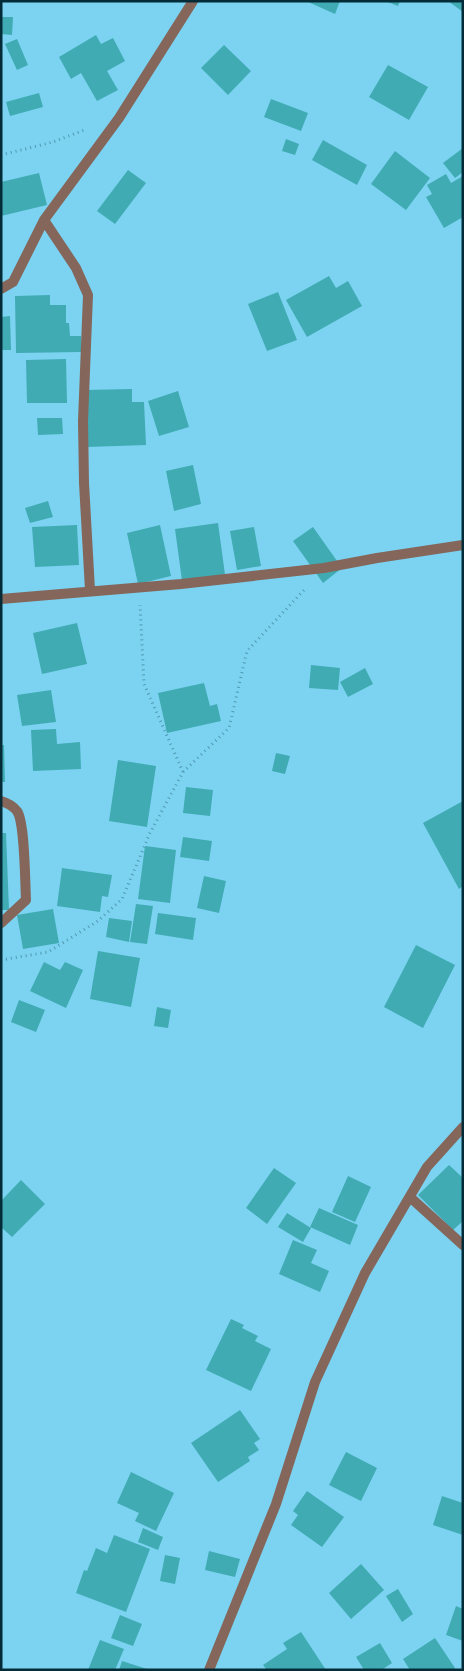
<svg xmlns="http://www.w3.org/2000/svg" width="464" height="1671" viewBox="0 0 464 1671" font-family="Arial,sans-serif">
  <rect width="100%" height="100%" fill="#7bd3f1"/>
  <!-- building -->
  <path fill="#40abb3" d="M 306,1 L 340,1 L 335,14 Z
    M 385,1 L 400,1 L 398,6 Z
    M 448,1 L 463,1 L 463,12 Z
    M 1,17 L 13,17 L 12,35 L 1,34 Z
    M 96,35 L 101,44 L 113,38 L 125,61 L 107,71 L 118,90 L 97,101 L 81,73 L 71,79 L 59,57 Z
    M 17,39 L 28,65 L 17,70 L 5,44 Z
    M 224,45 L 251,71 L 228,95 L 201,68 Z
    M 388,65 L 428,87 L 409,120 L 369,97 Z
    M 39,93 L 43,107 L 10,116 L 6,102 Z
    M 271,99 L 308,113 L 301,131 L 264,117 Z
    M 286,139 L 299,144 L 295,155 L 282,151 Z
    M 323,140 L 367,165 L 357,185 L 312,160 Z
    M 463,148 L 463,172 L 455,178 L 443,163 Z
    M 395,151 L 430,178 L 406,210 L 371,184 Z
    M 128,170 L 146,183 L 115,224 L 97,211 Z
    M 39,173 L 47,205 L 1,216 L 1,182 Z
    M 446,174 L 451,183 L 463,176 L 463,217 L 444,228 L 426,197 L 432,194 L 427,185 Z
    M 329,276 L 336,288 L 348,281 L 362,306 L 307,337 L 286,300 Z
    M 278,292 L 297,340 L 267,351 L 248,304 Z
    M 50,295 L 50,305 L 66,305 L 66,323 L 69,323 L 70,336 L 81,336 L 81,352 L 16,353 L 15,296 Z
    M 10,316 L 11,350 L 1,350 L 1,317 Z
    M 66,359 L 67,403 L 27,403 L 26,360 Z
    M 132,389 L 132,402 L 144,402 L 146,445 L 87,447 L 85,390 Z
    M 178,391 L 189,427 L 159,436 L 148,401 Z
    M 37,418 L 62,418 L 63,434 L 38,435 Z
    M 193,465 L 201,504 L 174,511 L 166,471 Z
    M 48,501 L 53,517 L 30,523 L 25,508 Z
    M 218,523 L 226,582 L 183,588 L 175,529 Z
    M 77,525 L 79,565 L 35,567 L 32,527 Z
    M 160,525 L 171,576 L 138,584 L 127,533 Z
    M 254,527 L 261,566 L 237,570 L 230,531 Z
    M 313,527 L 342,568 L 323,583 L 293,541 Z
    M 77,623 L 87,664 L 42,674 L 33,633 Z
    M 311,665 L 340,668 L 338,690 L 309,688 Z
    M 365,668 L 373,684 L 348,697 L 340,682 Z
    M 204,683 L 210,706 L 217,704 L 221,721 L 167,733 L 158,693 Z
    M 51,690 L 56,722 L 22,726 L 17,695 Z
    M 56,729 L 57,744 L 80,742 L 81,769 L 33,771 L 31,730 Z
    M 1,745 L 4,745 L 5,782 L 1,782 Z
    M 276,753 L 290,756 L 285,774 L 272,771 Z
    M 118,760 L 156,766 L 147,827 L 109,821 Z
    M 186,787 L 213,790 L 210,816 L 183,813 Z
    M 463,801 L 463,886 L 459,889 L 423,823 Z
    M 1,833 L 6,833 L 9,910 L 1,910 Z
    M 183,837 L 212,841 L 209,861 L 180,857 Z
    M 145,846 L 176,850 L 170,903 L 138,899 Z
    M 62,868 L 112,875 L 108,897 L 102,896 L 100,912 L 57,906 Z
    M 204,876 L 226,881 L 219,913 L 197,908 Z
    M 136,904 L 153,906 L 147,944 L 130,942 Z
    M 53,909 L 59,943 L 23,949 L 17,915 Z
    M 158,913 L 196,918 L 193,940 L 155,934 Z
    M 109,918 L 132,921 L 129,942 L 106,937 Z
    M 416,945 L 455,965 L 423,1028 L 384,1007 Z
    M 98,951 L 140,958 L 131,1007 L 90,999 Z
    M 44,962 L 60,970 L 65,962 L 83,970 L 66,1008 L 30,991 Z
    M 19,1000 L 45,1010 L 36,1032 L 11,1022 Z
    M 157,1007 L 171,1010 L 168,1028 L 154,1026 Z
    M 449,1165 L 463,1178 L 463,1221 L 453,1230 L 418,1195 Z
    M 274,1168 L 296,1183 L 267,1224 L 246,1208 Z
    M 348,1176 L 371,1187 L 355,1222 L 332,1212 Z
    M 21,1180 L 45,1204 L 12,1237 L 1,1227 L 1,1201 Z
    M 319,1208 L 358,1225 L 350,1245 L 310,1227 Z
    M 287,1213 L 311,1228 L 303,1242 L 278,1227 Z
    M 293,1240 L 317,1250 L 311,1263 L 329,1271 L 320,1292 L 279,1274 Z
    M 231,1319 L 244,1325 L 242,1328 L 258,1336 L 255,1341 L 271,1349 L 251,1391 L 206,1370 Z
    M 240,1410 L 260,1439 L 254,1443 L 259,1450 L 248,1457 L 250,1461 L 218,1482 L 191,1443 Z
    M 346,1452 L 377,1468 L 361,1501 L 329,1485 Z
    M 131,1472 L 174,1493 L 156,1531 L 135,1521 L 139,1513 L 117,1503 Z
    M 307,1491 L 344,1517 L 322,1547 L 291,1525 L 298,1515 L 293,1511 Z
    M 442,1496 L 463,1503 L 463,1535 L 433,1525 Z
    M 143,1528 L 163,1537 L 158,1550 L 138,1542 Z
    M 114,1535 L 150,1549 L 126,1612 L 76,1593 L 84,1570 L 87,1571 L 96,1548 L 107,1553 Z
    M 209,1551 L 240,1559 L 235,1577 L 205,1570 Z
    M 165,1555 L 180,1558 L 175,1584 L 160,1581 Z
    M 361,1564 L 384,1590 L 351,1619 L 329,1593 Z
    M 398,1589 L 413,1614 L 402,1622 L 386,1596 Z
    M 456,1606 L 463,1609 L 463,1641 L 446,1635 Z
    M 120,1615 L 142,1624 L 133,1646 L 111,1638 Z
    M 301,1632 L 326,1670 L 267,1670 L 263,1665 L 287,1649 L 283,1643 Z
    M 435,1638 L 455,1668 L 453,1670 L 410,1670 L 403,1659 Z
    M 100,1640 L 124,1649 L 115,1670 L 88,1670 Z
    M 380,1643 L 392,1663 L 383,1669 L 384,1670 L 364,1670 L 356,1657 Z
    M 122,1661 L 147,1669 L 147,1670 L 119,1670 Z"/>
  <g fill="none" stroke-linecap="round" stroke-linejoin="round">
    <!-- path -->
    <path stroke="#5299b1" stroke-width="3" stroke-dasharray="1 4" stroke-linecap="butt" d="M 1,155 L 53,142 L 87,129
      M 183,772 L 229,728 L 247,651 L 304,590
      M 1,960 L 48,952 L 98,921 L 122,899 L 150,833 L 183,772 L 144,684 L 140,605"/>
    <!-- minor -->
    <path stroke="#85665b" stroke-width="10" d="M 44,220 L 76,268 L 88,295 L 83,421 L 84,483 L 90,590
      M 1,289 L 13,282 L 44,220 L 119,118 L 193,1
      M 1,599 L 181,584 L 324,568 L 377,558 L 463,545
      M 1,801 C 8,803 13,806 17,811 C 25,822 25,883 26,900 L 1,923
      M 411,1198 L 463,1245
      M 209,1670 L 276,1504 L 315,1382 L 365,1273 L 427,1167 L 463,1127"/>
  </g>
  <!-- border -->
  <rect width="464" height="1671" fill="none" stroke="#042c38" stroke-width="5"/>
</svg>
